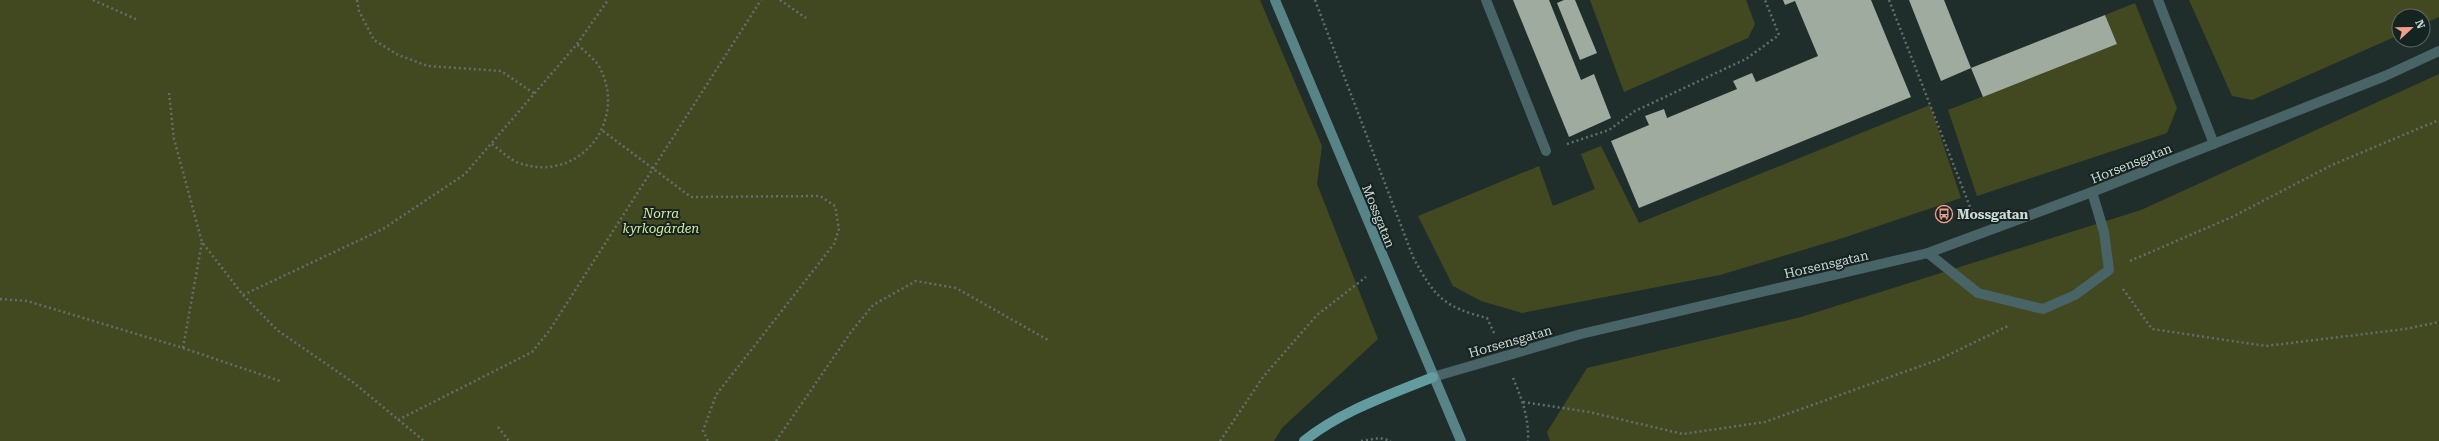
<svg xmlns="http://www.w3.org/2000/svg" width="2439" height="441" viewBox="0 0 2439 441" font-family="'Roboto Serif',serif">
  <rect width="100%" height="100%" fill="#1f2e2a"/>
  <!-- green -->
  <path fill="#424920" d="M 0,0 L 1260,0 L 1322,146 L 1317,184 L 1378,339 L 1282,428 L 1274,441 L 0,441 Z
    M 1590,0 L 1746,0 L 1755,24 L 1748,38 L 1624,92 Z
    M 2189,0 L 2439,0 L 2439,17 L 2423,24 L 2423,16 L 2399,16 L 2399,35 L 2252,100 L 2232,96 Z
    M 2135,3 L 2177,108 L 2167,133 L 1977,196 L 1948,110 L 2117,44 L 2105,15 Z
    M 2439,74 L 2439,441 L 1550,441 L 1547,432 L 1587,368 L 1801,317 L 2141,210 Z
    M 1930,105 L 1961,198 L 1843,238 L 1720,275 L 1522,313 L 1481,301 L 1453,286 L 1418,216 L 1539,166 L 1553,206 L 1595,189 L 1581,154 L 1601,146 L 1639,223 Z"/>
  <!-- building -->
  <path fill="#9fab9e" d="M 1513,0 L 1549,0 L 1581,80 L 1594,74 L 1611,118 L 1569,137 Z
    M 1564,0 L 1575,0 L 1597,53 L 1580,60 L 1557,3 Z
    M 1783,0 L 1871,0 L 1911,97 L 1639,208 L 1611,141 L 1649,125 L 1645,116 L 1664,109 L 1667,118 L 1737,89 L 1733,81 L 1752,73 L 1756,82 L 1818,56 L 1795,1 L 1785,5 Z
    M 1909,0 L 1944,0 L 1971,68 L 2105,15 L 2117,44 L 1983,97 L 1971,68 L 1941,81 Z"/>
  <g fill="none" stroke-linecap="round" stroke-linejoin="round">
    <!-- path -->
    <path stroke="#626f6c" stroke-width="2.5" stroke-dasharray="2 3" stroke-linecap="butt" d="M 93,0 L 138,20
      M 357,0 L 359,11 L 374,40 L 398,55 L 428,66 L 501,71 L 535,94
      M 780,0 L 806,18
      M 1315,0 L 1413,257 C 1434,296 1443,307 1487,318 L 1495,335
      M 1889,0 L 1972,212
      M 169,93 L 174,139 L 202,242 L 243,295 L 277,330 L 354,383 L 424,441
      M 603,131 L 691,197 L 820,196 L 835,206 L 839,229 L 834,244 L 716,395 L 703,431 L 708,441
      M 492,144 C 500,150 510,160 519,163 C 578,184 628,123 600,68 C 596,60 584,51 577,44
      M 1567,144 L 1609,130 L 1635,111 L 1746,59 L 1779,35 L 1765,0
      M 2130,261 L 2232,217 L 2332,165 L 2439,120
      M 2123,289 L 2152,329 L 2266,346 L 2405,329 L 2439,322
      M 243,295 L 383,229 L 465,174 L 577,44 L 608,0
      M 0,299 L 27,301 L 183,348 L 280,381
      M 183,348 L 202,242
      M 1513,378 C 1522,399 1529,418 1528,441
      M 1523,402 L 1589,412 L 1683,434 L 1765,422 L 1940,359 L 2010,325
      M 398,420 L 532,352 L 549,331 L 761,0
      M 498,427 L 509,441
      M 776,441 L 851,332 L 873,305 L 916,281 L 956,288 L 1048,340
      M 1220,441 L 1263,377 L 1317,315 L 1366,277
      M 1361,441 L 1380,438 L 1391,441"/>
    <!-- lane -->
    <path stroke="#496466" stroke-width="10" d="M 1486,0 L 1546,151
      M 1928,253 L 1978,293 L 2043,309 L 2075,295 L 2109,270 L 2104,232 L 2092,192"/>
    <!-- street -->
    <path stroke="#496466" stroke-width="10" d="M 2158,0 L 2214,144
      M 1433,377 L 1581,334 L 1928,253 L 2092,192 L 2385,76 L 2439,51"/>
    <!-- secondary -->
    <path stroke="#588387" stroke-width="10" d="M 1275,0 L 1461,441"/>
    <!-- primary -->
    <path stroke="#639ca0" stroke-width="10" d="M 1304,441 C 1341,411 1389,395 1433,377"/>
  </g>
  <!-- icons -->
  <defs>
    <g id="bus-ring" transform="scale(0.9)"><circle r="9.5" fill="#152420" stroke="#f49d8c" stroke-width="1.5"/><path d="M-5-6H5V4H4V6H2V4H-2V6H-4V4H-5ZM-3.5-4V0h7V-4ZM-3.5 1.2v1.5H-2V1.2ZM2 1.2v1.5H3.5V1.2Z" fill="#f49d8c"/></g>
  </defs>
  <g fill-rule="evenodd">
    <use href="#bus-ring" x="1944" y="214"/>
  </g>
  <g text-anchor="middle" stroke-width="4" stroke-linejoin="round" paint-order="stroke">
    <!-- street labels -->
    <g font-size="13" fill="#ced8d5" stroke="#152420">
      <text transform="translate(2131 163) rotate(-22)" y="5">Horsensgatan</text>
      <text transform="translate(1379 216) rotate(68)" y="5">Mossgatan</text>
      <text transform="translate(1826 264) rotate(-13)" y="5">Horsensgatan</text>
      <text transform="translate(1510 341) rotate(-16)" y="5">Horsensgatan</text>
    </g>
    <!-- park labels -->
    <g font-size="13" font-style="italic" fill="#ddeb9d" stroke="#152420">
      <text x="661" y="218">Norra<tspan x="661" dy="15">kyrkogården</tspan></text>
    </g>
    <!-- poi labels -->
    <g font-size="13" font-weight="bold" fill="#ced8d5" stroke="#152420" text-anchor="start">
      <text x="1957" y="219">Mossgatan</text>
    </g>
  </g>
  <!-- north arrow -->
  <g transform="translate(2411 28) rotate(68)"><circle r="19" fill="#152420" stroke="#5f6c68"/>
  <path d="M0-3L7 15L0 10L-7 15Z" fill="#f49d8c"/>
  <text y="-6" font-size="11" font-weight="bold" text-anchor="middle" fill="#ced8d5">N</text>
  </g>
</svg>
